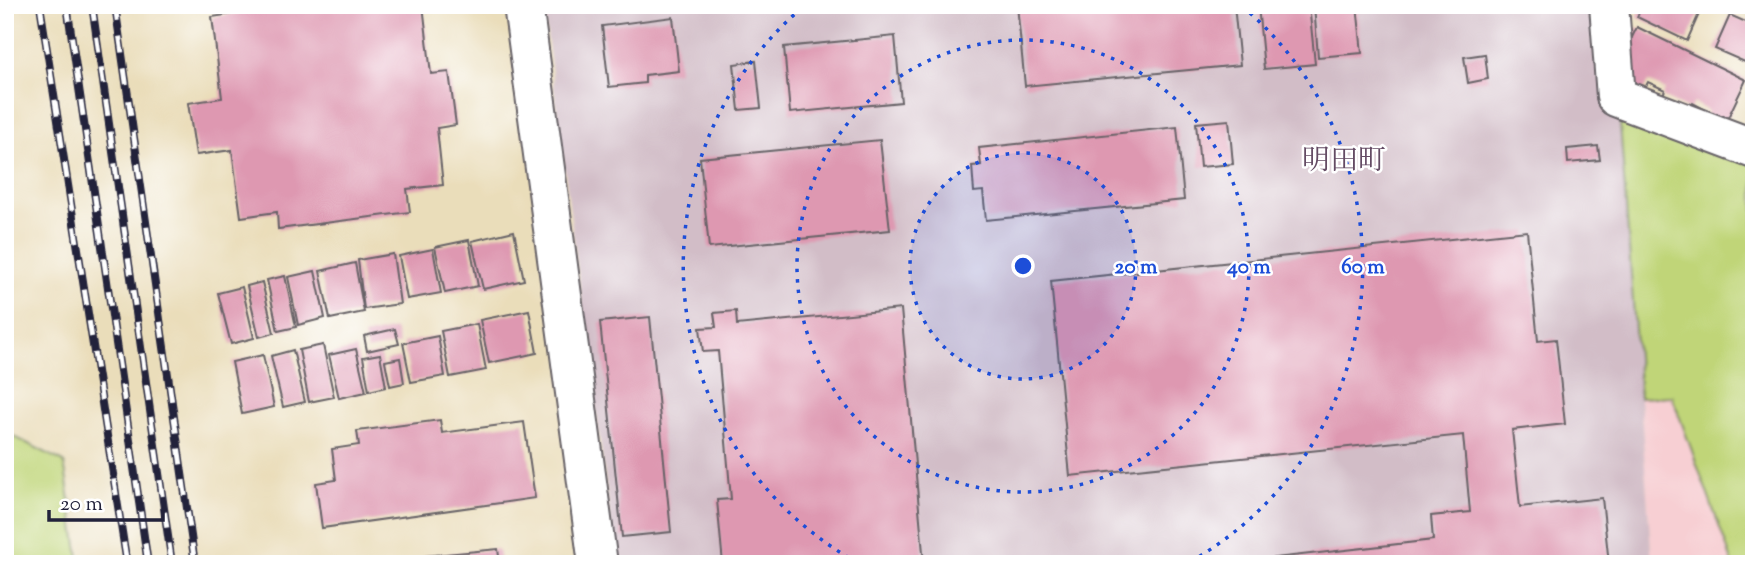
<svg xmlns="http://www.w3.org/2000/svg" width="1759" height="569" viewBox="0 0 1759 569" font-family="'Sorts Mill Goudy','Noto Serif JP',serif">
  <rect width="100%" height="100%" fill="#fff"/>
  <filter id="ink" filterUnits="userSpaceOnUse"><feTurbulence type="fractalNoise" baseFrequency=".0143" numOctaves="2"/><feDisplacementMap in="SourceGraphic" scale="14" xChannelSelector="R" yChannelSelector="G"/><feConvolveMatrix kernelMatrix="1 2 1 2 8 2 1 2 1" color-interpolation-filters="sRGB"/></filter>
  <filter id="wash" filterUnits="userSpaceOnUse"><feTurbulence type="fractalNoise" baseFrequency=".00686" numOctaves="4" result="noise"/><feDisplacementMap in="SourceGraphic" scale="28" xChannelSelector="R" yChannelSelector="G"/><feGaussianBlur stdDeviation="1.57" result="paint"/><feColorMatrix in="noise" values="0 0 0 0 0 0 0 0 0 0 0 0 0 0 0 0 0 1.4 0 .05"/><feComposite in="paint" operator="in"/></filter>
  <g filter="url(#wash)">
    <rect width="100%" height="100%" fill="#eaddba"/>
    <!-- built -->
    <path fill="#f7cfd3" d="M 1619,110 L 1754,564 L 1652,564 Z"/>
    <!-- industrial -->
    <path fill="#d2bdc7" d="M 543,5 L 1600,5 L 1619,110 L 1652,564 L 616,564 Z"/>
    <!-- green -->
    <path fill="#c0d578" stroke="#717c5a" stroke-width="2" d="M 1619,110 L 1754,161 L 1754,564 L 1733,564 L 1672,396 L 1640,398 Z
      M 5,432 L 64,462 L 80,564 L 5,564 Z"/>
    <g id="blocks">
      <!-- building -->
      <path fill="#de98b1" d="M 256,5 L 423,5 L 431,74 L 449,72 L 456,125 L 437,128 L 443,185 L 407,189 L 410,212 L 278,229 L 277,212 L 241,217 L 232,150 L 196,155 L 188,103 L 222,98 L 212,17 L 258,10 Z
        M 1017,5 L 1234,5 L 1240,65 L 1025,86 Z
        M 1258,5 L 1309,5 L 1315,64 L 1264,69 Z
        M 1314,5 L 1357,5 L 1362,53 L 1318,57 Z
        M 1642,5 L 1703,5 L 1687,41 L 1637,17 Z
        M 1754,11 L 1754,66 L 1715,49 L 1730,15 L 1748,23 Z
        M 673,17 L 679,71 L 645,75 L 645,83 L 609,87 L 602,26 Z
        M 1637,27 L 1746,80 L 1723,128 L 1705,119 L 1708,111 L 1693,103 L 1689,110 L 1662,97 L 1665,90 L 1648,82 L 1643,92 L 1624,82 L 1620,62 Z
        M 895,36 L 901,102 L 790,113 L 784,47 Z
        M 1485,54 L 1488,79 L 1468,83 L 1464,57 Z
        M 756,61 L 761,108 L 739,110 L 734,64 Z
        M 1229,120 L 1233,164 L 1200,167 L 1196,123 Z
        M 1177,127 L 1184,200 L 986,220 L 983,191 L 974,192 L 972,166 L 981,165 L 979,148 Z
        M 880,140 L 890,230 L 709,248 L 700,158 Z
        M 1598,146 L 1600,160 L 1568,163 L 1567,149 Z
        M 514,231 L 524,280 L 483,289 L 472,241 Z
        M 1527,231 L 1538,341 L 1556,339 L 1565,424 L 1512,430 L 1520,507 L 1602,498 L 1609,564 L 1223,564 L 1433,540 L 1431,516 L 1470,512 L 1463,435 L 1070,476 L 1051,281 Z
        M 469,240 L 478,286 L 445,293 L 435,247 Z
        M 433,249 L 441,293 L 407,299 L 399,256 Z
        M 393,254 L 400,304 L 364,309 L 358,260 Z
        M 355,263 L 364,312 L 330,319 L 320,271 Z
        M 315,271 L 325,318 L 298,325 L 288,277 Z
        M 285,276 L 296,327 L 278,331 L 267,280 Z
        M 262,282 L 274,333 L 259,337 L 247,286 Z
        M 242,287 L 254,338 L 231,344 L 218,293 Z
        M 901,309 L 924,564 L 723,564 L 717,500 L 731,499 L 718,351 L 703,352 L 700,328 L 716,327 L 714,313 L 736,311 L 737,325 Z
        M 529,310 L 537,353 L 489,363 L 480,320 Z
        M 650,317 L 671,532 L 622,537 L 600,322 Z
        M 477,324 L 486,370 L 450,377 L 441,331 Z
        M 395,329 L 399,344 L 367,351 L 364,336 Z
        M 438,336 L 445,376 L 411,382 L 403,343 Z
        M 323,345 L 334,397 L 309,402 L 299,350 Z
        M 356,349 L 366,392 L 339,398 L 329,355 Z
        M 293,350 L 305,402 L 283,407 L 271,356 Z
        M 380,354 L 386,387 L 369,391 L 363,357 Z
        M 263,355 L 274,407 L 242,414 L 232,362 Z
        M 400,358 L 404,383 L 390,386 L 385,361 Z
        M 440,420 L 442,433 L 524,422 L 535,498 L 322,528 L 316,483 L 336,480 L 332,449 L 359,445 L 357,431 Z
        M 498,549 L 500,564 L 426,564 L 425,556 Z"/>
    </g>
  </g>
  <g filter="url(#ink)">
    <use href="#blocks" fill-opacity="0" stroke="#686367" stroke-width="2"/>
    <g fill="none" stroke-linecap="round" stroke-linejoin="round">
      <!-- minor casing -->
      <g stroke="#686367" stroke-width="42">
        <path id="minor" d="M 523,5 L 598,564
          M 1609,5 L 1616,97 L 1754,149"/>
      </g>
      <!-- minor -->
      <use href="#minor" stroke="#fff" stroke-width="38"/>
      <!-- rail casing -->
      <g stroke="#22223b" stroke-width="8">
        <path id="rail" d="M 40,5 L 127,564
          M 67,5 L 148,564
          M 92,5 L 172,564
          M 115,5 L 195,564"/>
      </g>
      <!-- rail -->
      <use href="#rail" stroke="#fff" stroke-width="5" stroke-dasharray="16" stroke-linecap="butt"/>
    </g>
  </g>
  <!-- distance rings -->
  <circle cx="1023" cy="266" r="113" fill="#1d4ed8" fill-opacity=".12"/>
  <g fill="none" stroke="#1d4ed8" stroke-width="3.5" stroke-dasharray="3.5 7">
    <circle cx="1023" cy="266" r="113"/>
    <circle cx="1023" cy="266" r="226"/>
    <path d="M858 563A340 340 0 0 1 804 6M1242 6A340 340 0 0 1 1188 563"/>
  </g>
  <g text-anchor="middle" stroke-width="5" stroke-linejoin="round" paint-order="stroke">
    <!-- neighbourhood labels -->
    <g font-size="28" fill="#644b64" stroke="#fff">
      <text x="1344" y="169">明田町</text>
    </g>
  </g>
  <circle cx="1023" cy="266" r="10" fill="#1d4ed8" stroke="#fff" stroke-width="3.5"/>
  <g font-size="21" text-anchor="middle" font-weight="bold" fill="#1d4ed8" stroke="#fff" stroke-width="5" stroke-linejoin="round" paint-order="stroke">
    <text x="1136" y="273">20 m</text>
    <text x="1249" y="273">40 m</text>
    <text x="1363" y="273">60 m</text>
  </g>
  <!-- margin -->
  <rect width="1759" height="569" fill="none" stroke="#fff" stroke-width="28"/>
  <!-- scale -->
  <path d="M49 510v10h114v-10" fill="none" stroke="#22223b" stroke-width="3.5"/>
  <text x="60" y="510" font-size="21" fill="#22223b" stroke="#ffffff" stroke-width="5" paint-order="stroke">20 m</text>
</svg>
